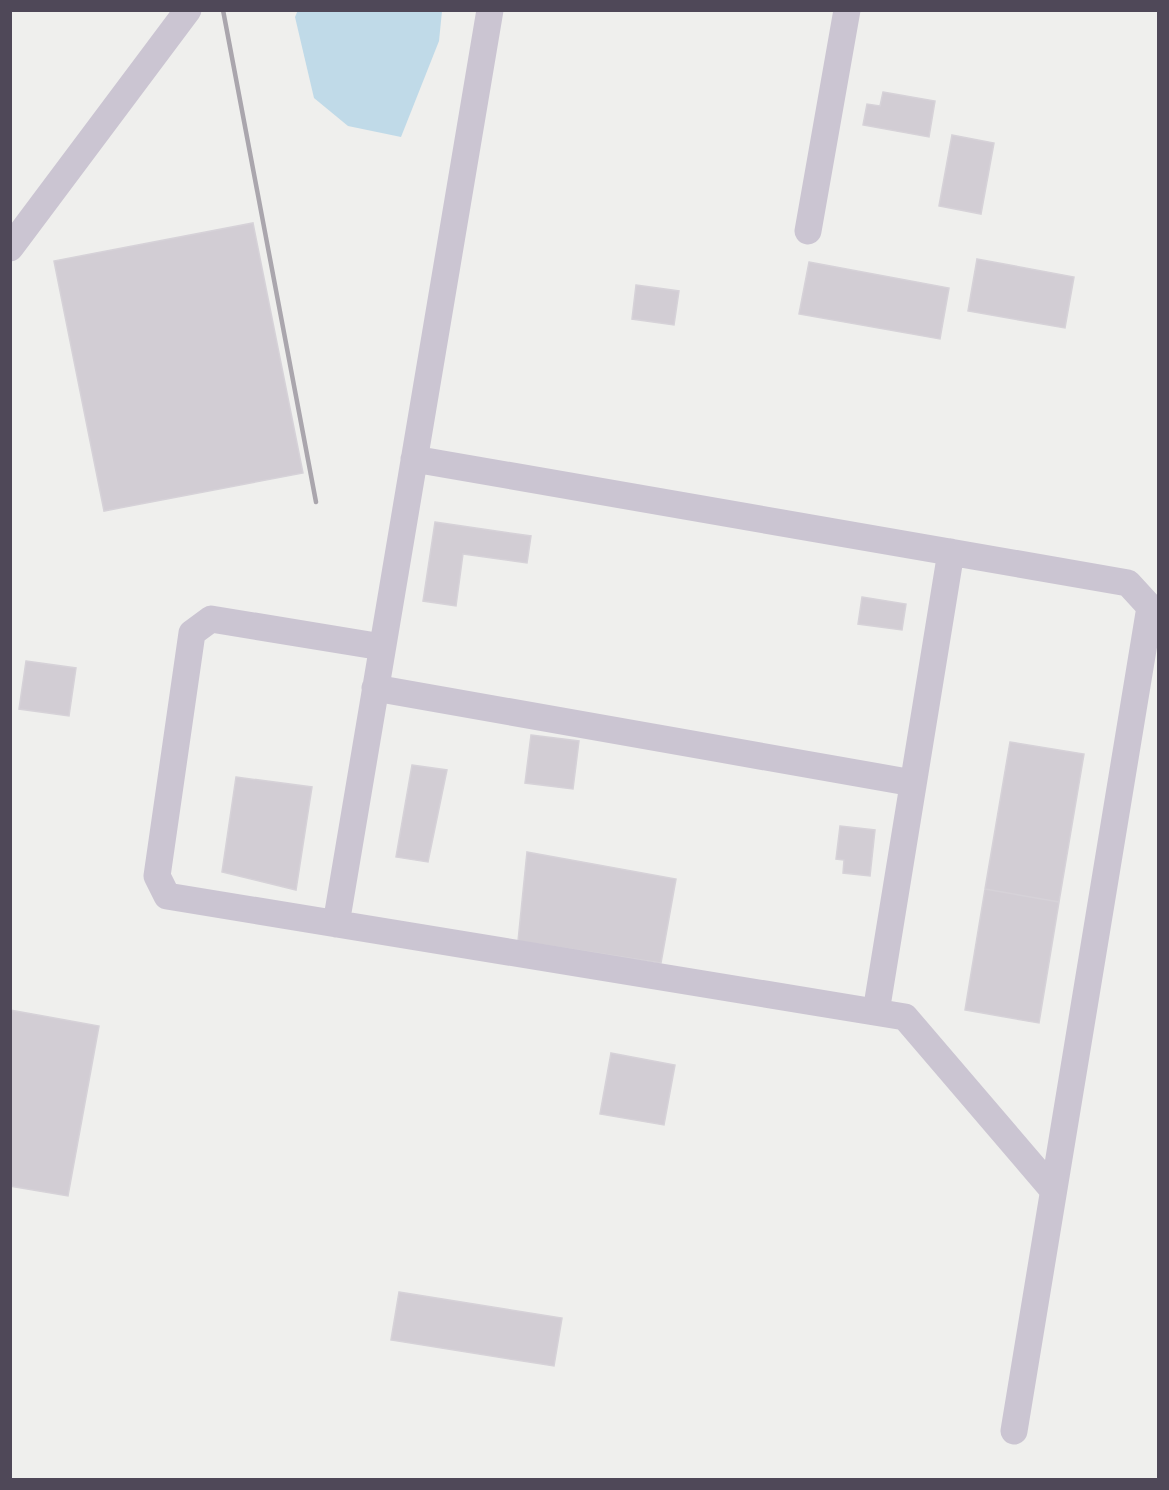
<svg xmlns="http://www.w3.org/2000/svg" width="1169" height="1490" viewBox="0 0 1169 1490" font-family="Roboto,sans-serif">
  <rect width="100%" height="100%" fill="#efefed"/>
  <!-- green -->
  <path fill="#c0dae8" d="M 298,10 L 442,11 L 439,41 L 401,137 L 348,126 L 314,98 L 295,17 Z"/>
  <!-- building -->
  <path fill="#d2cdd4" stroke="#d6d2d8" stroke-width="1.5" d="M 883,92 L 935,101 L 929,137 L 863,125 L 867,104 L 880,106 Z
    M 952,135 L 994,143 L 981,214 L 939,206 Z
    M 253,223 L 303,473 L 104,511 L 54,261 Z
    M 977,259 L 1074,277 L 1065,328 L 968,311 Z
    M 809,262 L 949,288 L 940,339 L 799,314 Z
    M 636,285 L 679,291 L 674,325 L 632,319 Z
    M 435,522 L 531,536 L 527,563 L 463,554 L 456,606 L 423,601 Z
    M 862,597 L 906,604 L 902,630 L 858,624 Z
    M 26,661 L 76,668 L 69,716 L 19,709 Z
    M 531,735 L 579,741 L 573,789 L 525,783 Z
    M 1010,742 L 1084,754 L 1059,902 L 985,889 Z
    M 412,765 L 447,770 L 428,862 L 396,857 Z
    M 236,777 L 312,787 L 296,890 L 222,872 Z
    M 840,826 L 875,830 L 870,876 L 843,873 L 844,860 L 836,859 Z
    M 527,852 L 676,879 L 661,963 L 518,941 Z
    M 985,889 L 1059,902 L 1039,1023 L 965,1010 Z
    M 10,1010 L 99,1026 L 68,1196 L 10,1186 Z
    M 611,1053 L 675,1065 L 664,1125 L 600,1114 Z
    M 399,1292 L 562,1318 L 554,1366 L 391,1340 Z"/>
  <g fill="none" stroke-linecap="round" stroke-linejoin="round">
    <!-- minor -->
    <path stroke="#cbc5d2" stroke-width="27" d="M 808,231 L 847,10
      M 10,248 L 188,10
      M 414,459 L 1128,583 L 1150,607 L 1014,1431
      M 382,647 L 211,619 L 192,633 L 157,876 L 167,896 L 905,1017 L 1053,1190
      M 375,688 L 913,783
      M 336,924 L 490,10
      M 876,1012 L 951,552"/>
    <!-- rail -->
    <path stroke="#aaa6ad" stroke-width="4.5" d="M 223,10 L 316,502"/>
  </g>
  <!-- border -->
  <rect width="1169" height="1490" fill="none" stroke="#4f4858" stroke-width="24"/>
</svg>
